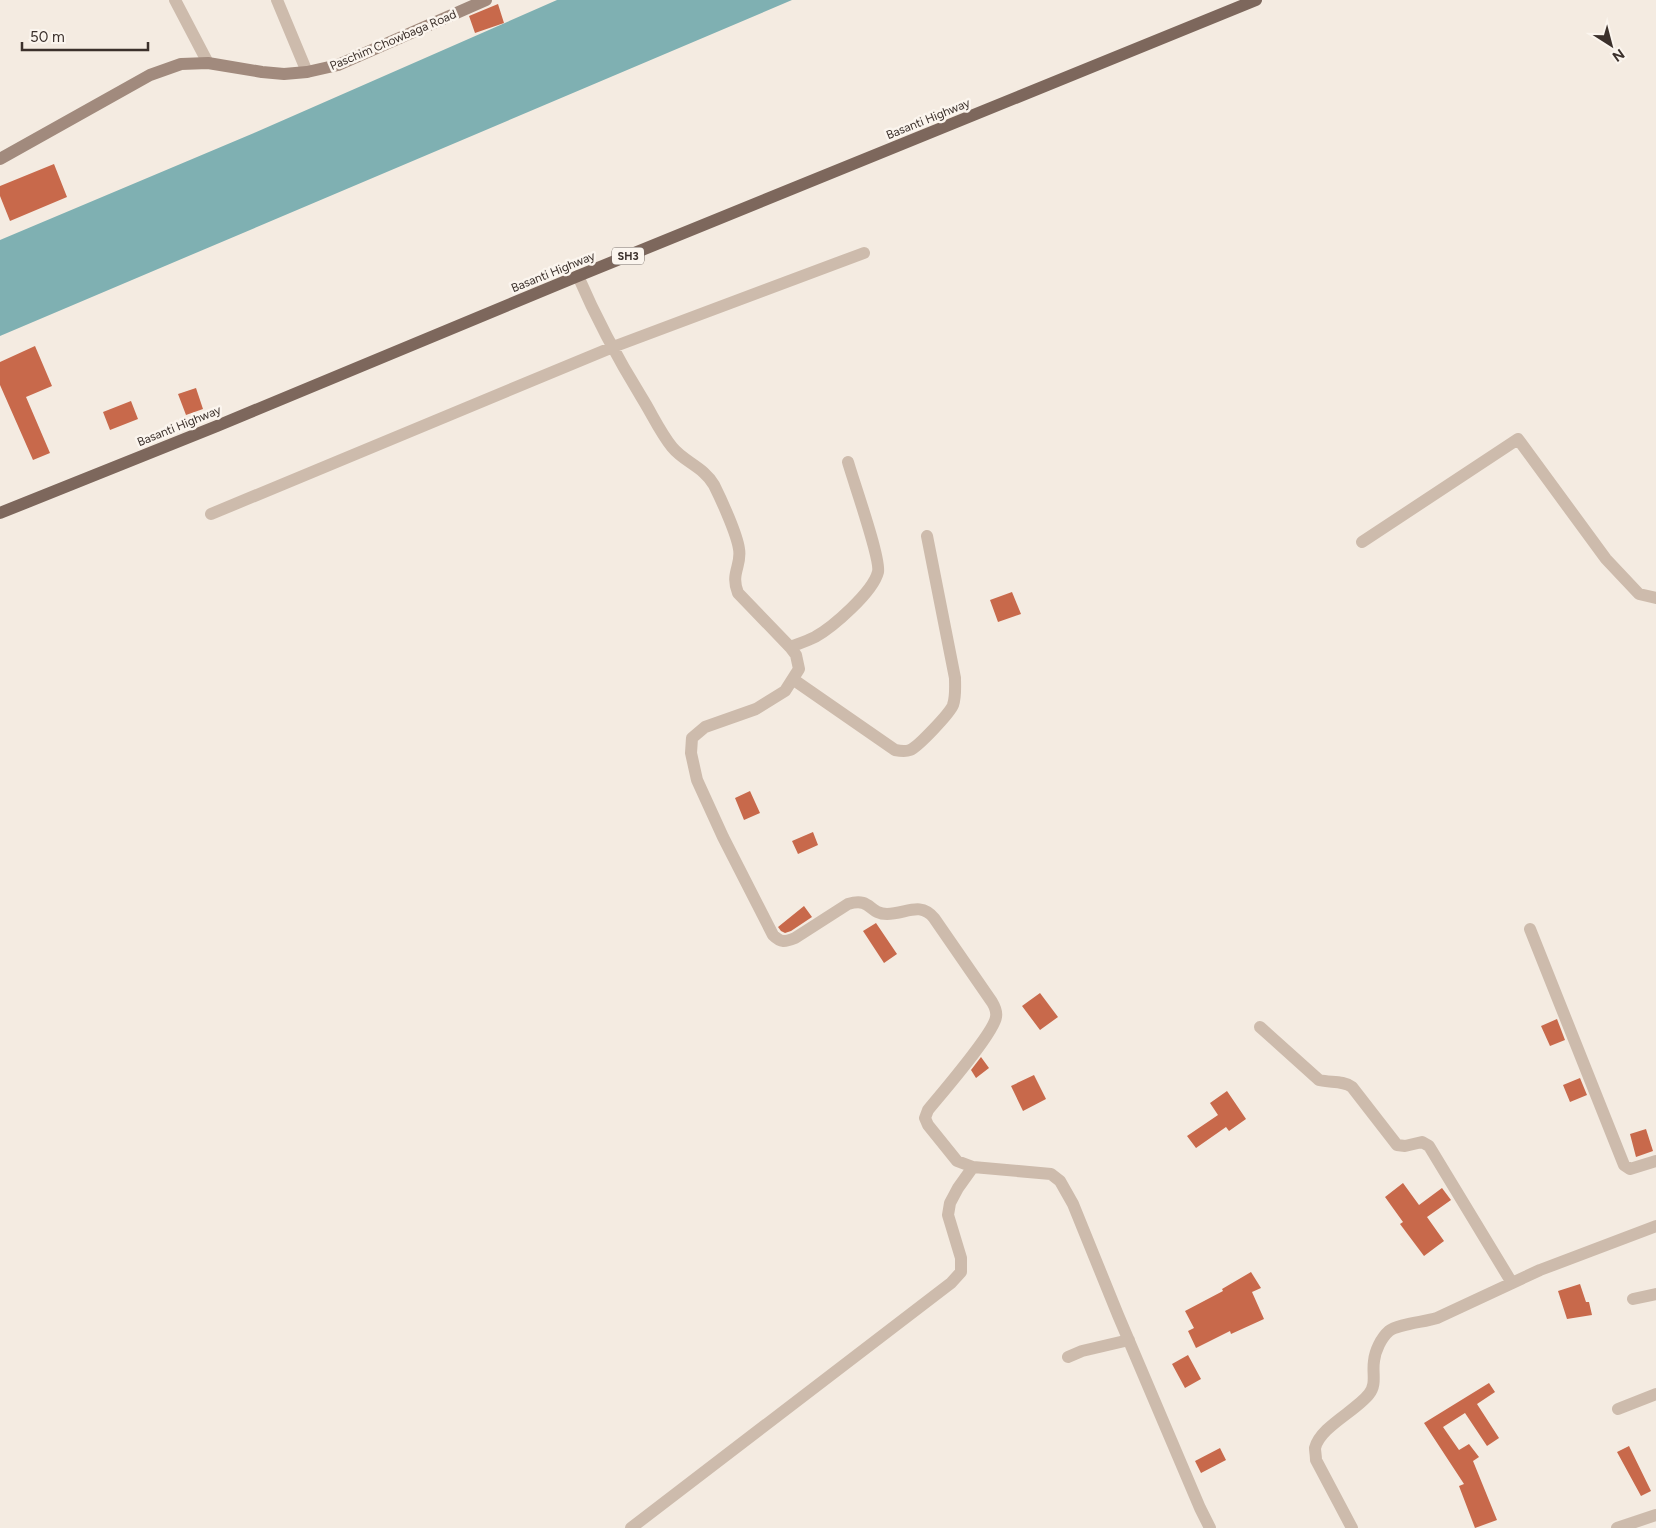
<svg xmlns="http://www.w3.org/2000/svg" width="1656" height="1528" viewBox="0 0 1656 1528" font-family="Figtree,sans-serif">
  <rect width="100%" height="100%" fill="#f4ebe1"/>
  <!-- water -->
  <path fill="#7fb0b2" d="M 557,0 L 792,0 L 0,336 L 0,240 L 254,133 Z"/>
  <!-- building -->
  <path fill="#c8694b" d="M 498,4 L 504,23 L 475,33 L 469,16 Z
    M 54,164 L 67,197 L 10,221 L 0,196 L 0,186 Z
    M 35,346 L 52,386 L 26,397 L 50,453 L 33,460 L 0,385 L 0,362 Z
    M 196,388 L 203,409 L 186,415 L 178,394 Z
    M 131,401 L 138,419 L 110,430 L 103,412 Z
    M 1012,592 L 1021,614 L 998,622 L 990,600 Z
    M 750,791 L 760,813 L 744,820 L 735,798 Z
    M 813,832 L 818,845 L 798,854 L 792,841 Z
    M 804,906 L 812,917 L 791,931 L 785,933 L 781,931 L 778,927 Z
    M 876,923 L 897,954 L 884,963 L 863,931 Z
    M 1040,993 L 1058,1017 L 1040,1030 L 1022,1006 Z
    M 1557,1019 L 1565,1040 L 1550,1046 L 1541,1026 Z
    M 981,1057 L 989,1068 L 976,1078 L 971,1070 Z
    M 1034,1075 L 1046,1099 L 1023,1111 L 1011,1086 Z
    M 1580,1078 L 1587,1095 L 1570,1102 L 1563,1085 Z
    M 1227,1091 L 1246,1119 L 1229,1131 L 1226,1127 L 1196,1148 L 1187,1136 L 1218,1115 L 1210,1103 Z
    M 1646,1129 L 1653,1151 L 1636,1157 L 1630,1134 Z
    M 1403,1183 L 1419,1205 L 1442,1188 L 1451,1200 L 1427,1217 L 1444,1241 L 1424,1256 L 1400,1224 L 1403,1222 L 1385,1197 Z
    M 1251,1272 L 1261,1288 L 1252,1292 L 1264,1319 L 1231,1334 L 1230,1331 L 1196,1348 L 1188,1331 L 1194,1328 L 1185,1311 L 1223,1291 L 1222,1289 Z
    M 1580,1284 L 1586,1302 L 1589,1302 L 1592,1315 L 1567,1319 L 1558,1291 Z
    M 1188,1355 L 1201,1379 L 1185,1388 L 1172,1364 Z
    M 1489,1383 L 1495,1392 L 1477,1404 L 1499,1438 L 1487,1446 L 1465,1413 L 1443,1427 L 1459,1450 L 1469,1444 L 1479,1457 L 1473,1461 L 1497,1520 L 1475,1528 L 1459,1486 L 1464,1484 L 1424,1423 Z
    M 1629,1446 L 1651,1491 L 1641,1496 L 1617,1452 Z
    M 1220,1448 L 1226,1460 L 1201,1473 L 1195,1461 Z"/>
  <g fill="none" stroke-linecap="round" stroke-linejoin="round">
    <!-- street -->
    <path stroke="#cdbbac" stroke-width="12" d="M 175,0 L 208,63
      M 277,0 L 307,72
      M 578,276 C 596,318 618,359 642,398 C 652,414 660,432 672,447 C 684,462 704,467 714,485 C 721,499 737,534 739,549 C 742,566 730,573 738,593 L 790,647 L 796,655 L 799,669 L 785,691 L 756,709 L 705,727 L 692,738 L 691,753 L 697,780 L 723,837 L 773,935 C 781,943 785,942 795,938 L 848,904 C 872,897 868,914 887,914 C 906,914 920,901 934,918 L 992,1002 C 995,1007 997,1012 996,1017 C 994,1033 941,1094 928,1110 L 925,1118 L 928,1125 L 957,1161 L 973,1167 L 1051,1174 L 1060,1181 L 1073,1204 L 1118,1315 L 1200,1508 L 1210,1528
      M 211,514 L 613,347 L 864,253
      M 1362,542 L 1518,439 L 1606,559 L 1639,594 L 1656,598
      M 790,647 C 798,644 807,641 815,637 C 833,627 873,592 878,572 C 881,559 853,480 848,462
      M 794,680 L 895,750 C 900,751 905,752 910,750 C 918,747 950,713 953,705 C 956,696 955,687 955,678 L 927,536
      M 1530,929 L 1624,1165 L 1630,1169 L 1656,1161
      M 1260,1027 L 1319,1080 C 1330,1083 1343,1080 1352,1087 L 1397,1145 L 1405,1146 L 1422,1142 L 1429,1146 L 1512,1283
      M 1633,1299 L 1656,1294
      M 1068,1357 L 1082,1351 L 1129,1340
      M 1618,1409 L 1656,1394
      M 631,1528 L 951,1283 L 961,1272 L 961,1258 L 948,1215 L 950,1203 L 958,1188 L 973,1167
      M 1352,1528 L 1316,1460 C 1316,1456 1315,1451 1315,1448 C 1320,1427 1356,1411 1369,1394 C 1377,1384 1372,1373 1374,1361 C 1375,1351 1381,1338 1389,1331 C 1398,1324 1425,1322 1437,1318 L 1540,1270 L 1656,1226
      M 1617,1528 L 1656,1515"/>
    <!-- secondary -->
    <path stroke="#a18a7d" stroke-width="12" d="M 0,159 L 150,75 L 181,64 L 208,63 L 262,72 L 284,74 L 307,72 L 338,65 L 486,0"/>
    <!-- primary -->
    <path stroke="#7d675c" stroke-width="12" d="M 0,513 L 217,426 L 578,276 L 1256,0"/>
  </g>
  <g text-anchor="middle" stroke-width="5" stroke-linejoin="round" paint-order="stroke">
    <!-- shield labels -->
    <rect fill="#fbf5ee" stroke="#756b66" stroke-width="1" x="612" y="247.5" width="32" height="17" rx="4"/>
    <g font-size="11" font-weight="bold" fill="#3b302b">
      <text x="628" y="260">SH3</text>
    </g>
    <!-- street labels -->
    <g font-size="12" fill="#3b302b" stroke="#fbf5ee">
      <text transform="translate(393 40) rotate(-23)" y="4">Paschim Chowbaga Road</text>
      <text transform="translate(928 119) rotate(-22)" y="4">Basanti Highway</text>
      <text transform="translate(553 272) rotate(-22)" y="4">Basanti Highway</text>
      <text transform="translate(179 426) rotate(-22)" y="4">Basanti Highway</text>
    </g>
  </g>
  <!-- north arrow -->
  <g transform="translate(1611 45) rotate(144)" stroke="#fbf5ee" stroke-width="4" paint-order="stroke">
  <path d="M0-4L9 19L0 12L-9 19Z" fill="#3b302b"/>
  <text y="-8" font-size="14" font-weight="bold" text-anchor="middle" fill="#3b302b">N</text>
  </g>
  <!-- scale -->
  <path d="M22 42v8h126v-8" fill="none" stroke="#3b302b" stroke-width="2.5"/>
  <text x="30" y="42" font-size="15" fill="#3b302b" stroke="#fbf5ee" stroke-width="4" paint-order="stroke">50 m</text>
</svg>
